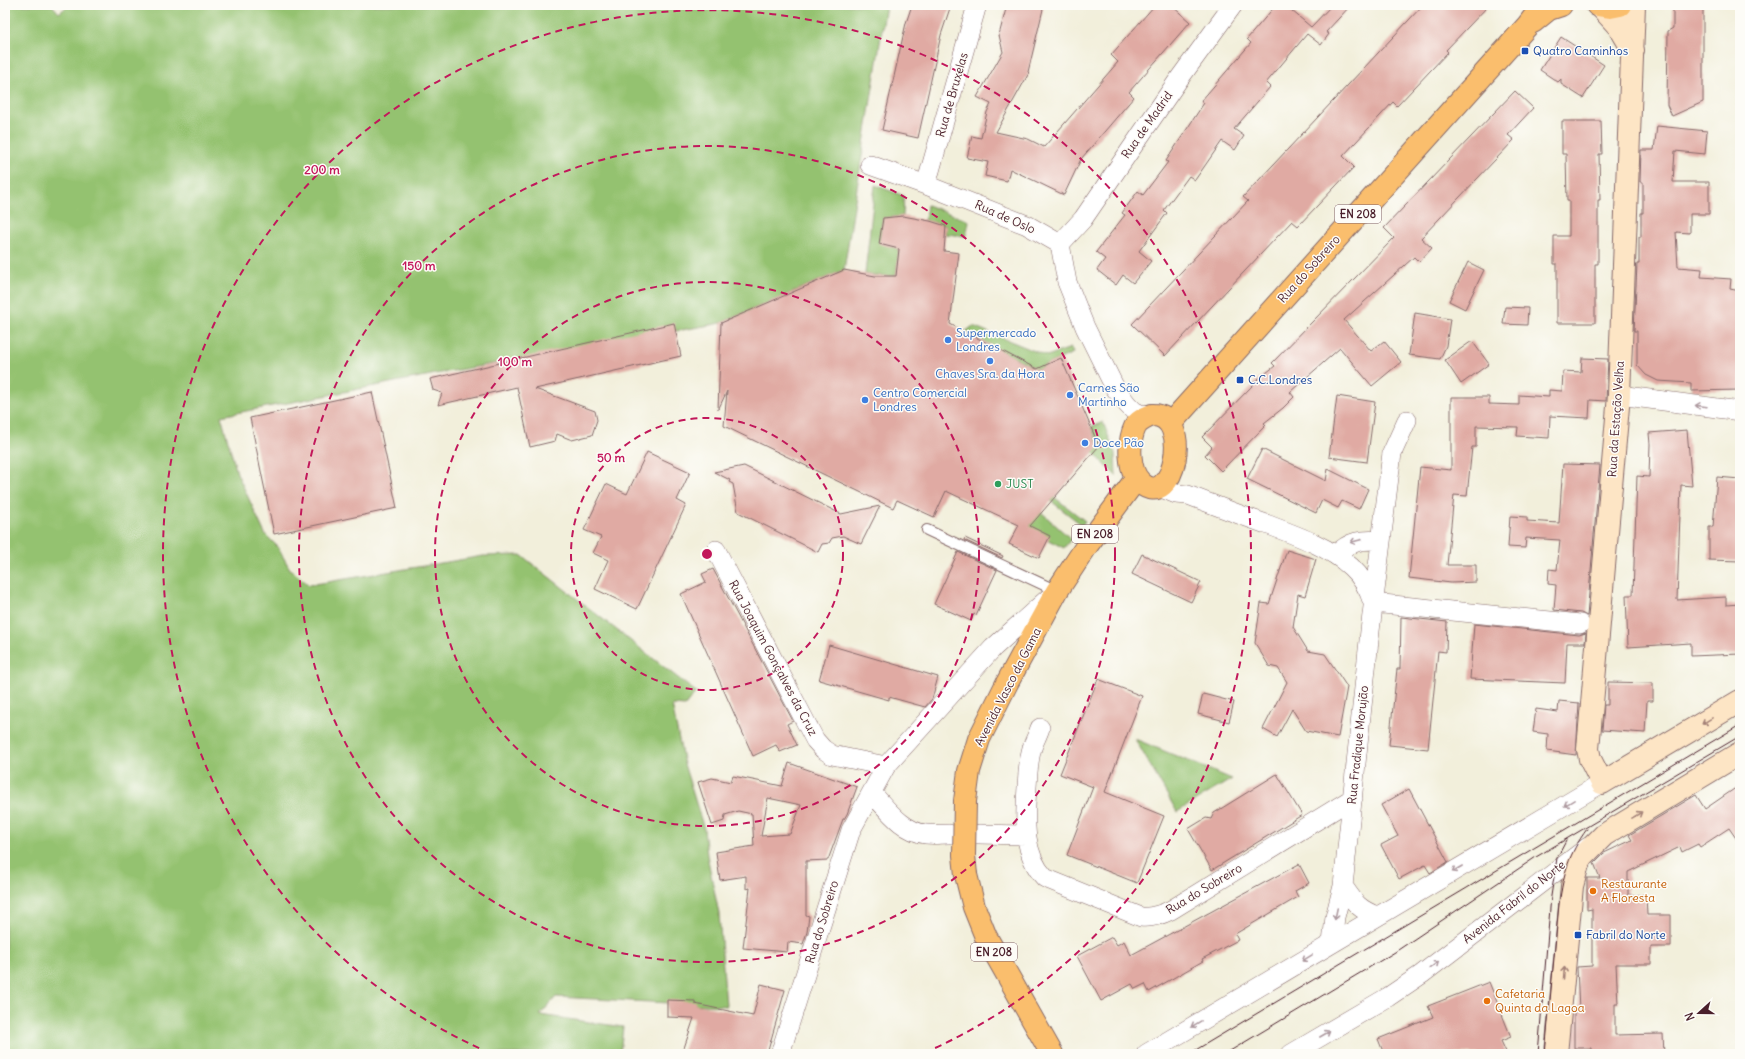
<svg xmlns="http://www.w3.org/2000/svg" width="1745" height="1059" viewBox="0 0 1745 1059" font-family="Delius,sans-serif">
  <rect width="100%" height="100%" fill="#fdfcf7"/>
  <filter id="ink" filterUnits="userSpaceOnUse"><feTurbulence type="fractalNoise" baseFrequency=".025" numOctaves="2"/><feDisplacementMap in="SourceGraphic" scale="8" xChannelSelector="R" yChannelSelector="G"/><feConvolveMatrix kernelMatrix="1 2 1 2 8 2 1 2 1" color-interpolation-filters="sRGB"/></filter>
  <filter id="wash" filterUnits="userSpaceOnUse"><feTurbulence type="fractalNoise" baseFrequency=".012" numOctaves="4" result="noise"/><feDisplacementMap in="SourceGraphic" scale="16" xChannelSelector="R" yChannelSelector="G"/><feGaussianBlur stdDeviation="0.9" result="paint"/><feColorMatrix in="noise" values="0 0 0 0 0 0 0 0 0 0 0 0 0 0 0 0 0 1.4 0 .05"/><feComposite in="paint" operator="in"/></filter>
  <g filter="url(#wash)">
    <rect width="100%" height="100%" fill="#f2efdb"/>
    <!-- green -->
    <path fill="#94c270" stroke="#6f704e" d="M 5,5 L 52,5 L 59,13 L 69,5 L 886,5 L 844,270 L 721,323 L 436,374 L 221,416 L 237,473 L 265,534 L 277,546 L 290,569 L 309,585 L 483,556 L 521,555 L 696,692 L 685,706 L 672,705 L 684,764 L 704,829 L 707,855 L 719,914 L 726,1006 L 556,997 L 540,1015 L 623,1027 L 620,1054 L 5,1054 Z
      M 875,185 L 904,196 L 903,216 L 883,218 L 879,243 L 899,249 L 896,276 L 875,276 L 865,274 Z
      M 927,205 L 969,221 L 966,236 L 945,234 L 946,226 L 925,220 Z
      M 973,326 L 1047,356 L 1071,348 L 1073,353 L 1037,369 L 965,332 Z
      M 1103,422 L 1115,453 L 1116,476 L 1093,452 L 1099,445 L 1091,427 Z
      M 1054,497 L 1085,521 L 1082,525 L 1051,501 Z
      M 1041,512 L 1071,539 L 1064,548 L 1027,529 Z
      M 1135,739 L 1232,779 L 1177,812 Z"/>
    <g id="blocks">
      <!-- building -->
      <path fill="#e0aaa3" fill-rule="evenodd" d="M 912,5 L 951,5 L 941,35 L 918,138 L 882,130 L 906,23 Z
        M 1007,5 L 1044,5 L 1028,72 L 1029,73 L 996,132 L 1028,139 L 1044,147 L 1118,62 L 1111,55 L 1155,5 L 1171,5 L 1190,22 L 1129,92 L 1134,97 L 1081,159 L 1064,195 L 1010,169 L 1007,181 L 985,176 L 988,162 L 967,158 L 972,136 L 981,138 L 987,112 L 991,104 L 977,97 L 1003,52 L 999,35 Z
        M 1276,5 L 1285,5 L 1311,27 L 1332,5 L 1351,5 L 1326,32 L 1329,34 L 1321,45 L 1307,34 L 1266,83 L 1270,87 L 1234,129 L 1244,136 L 1235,150 L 1222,141 L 1195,180 L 1189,176 L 1164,210 L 1167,213 L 1139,251 L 1151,261 L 1133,283 L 1123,275 L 1116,285 L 1097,270 L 1105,259 L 1096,252 L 1125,215 L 1122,213 L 1138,191 L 1143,195 L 1168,162 L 1166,161 L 1204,103 L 1201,101 L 1251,43 L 1247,39 Z
        M 1423,5 L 1489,5 L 1446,50 L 1448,52 L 1397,106 L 1393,102 L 1343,156 L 1354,167 L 1298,226 L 1292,221 L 1165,356 L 1132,324 L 1248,201 L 1243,197 Z
        M 1673,5 L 1703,5 L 1703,102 L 1672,116 L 1667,105 L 1668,31 L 1673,28 Z
        M 1561,37 L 1604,65 L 1583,98 L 1561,84 L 1561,79 L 1558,82 L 1540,70 Z
        M 1515,91 L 1533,108 L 1508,135 L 1514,140 L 1421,238 L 1432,248 L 1419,262 L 1414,257 L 1344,320 L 1371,351 L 1384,341 L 1401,362 L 1372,386 L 1340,348 L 1290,392 L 1294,397 L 1283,408 L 1264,423 L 1266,425 L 1221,471 L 1205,455 L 1212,447 L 1202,437 L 1254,384 L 1253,383 L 1275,366 L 1272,363 L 1394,238 L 1384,228 Z
        M 1562,121 L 1601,121 L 1602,154 L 1599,154 L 1600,200 L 1598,200 L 1598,264 L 1595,264 L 1595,323 L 1557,323 L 1557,264 L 1554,264 L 1554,236 L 1569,236 L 1569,201 L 1567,201 L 1566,154 L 1562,154 Z
        M 1657,126 L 1707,131 L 1705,154 L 1675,151 L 1673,182 L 1709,182 L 1709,214 L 1690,214 L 1690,233 L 1676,232 L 1678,267 L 1702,269 L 1701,277 L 1731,279 L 1730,289 L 1740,291 L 1740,390 L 1691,391 L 1691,383 L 1658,381 L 1646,375 L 1637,365 L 1637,331 L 1634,331 L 1637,264 L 1639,264 L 1639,237 L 1641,237 L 1641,213 L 1643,213 L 1643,182 L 1640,182 L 1641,150 L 1654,150 Z
        M 903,216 L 930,221 L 946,226 L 944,251 L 959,253 L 950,324 L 1037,369 L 1061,358 L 1099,446 L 1030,526 L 1050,536 L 1039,558 L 1009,544 L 1019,525 L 946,491 L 934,517 L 897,500 L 893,508 L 724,426 L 727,391 L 718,410 L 721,323 L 844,270 L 875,276 L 896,276 L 899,249 L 879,244 L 883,218 Z
        M 1468,262 L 1484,270 L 1465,309 L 1449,301 Z
        M 1505,307 L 1528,308 L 1527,325 L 1503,324 Z
        M 1415,313 L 1450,319 L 1446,346 L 1440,359 L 1409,355 Z
        M 674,323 L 681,356 L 535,389 L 595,411 L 597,420 L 592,435 L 572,440 L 557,434 L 555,441 L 530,447 L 517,387 L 438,405 L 442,393 L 433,390 L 430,379 Z
        M 1472,341 L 1489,364 L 1461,384 L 1445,360 Z
        M 1582,358 L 1608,359 L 1606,401 L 1590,400 L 1589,418 L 1550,416 L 1549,438 L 1517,436 L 1518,427 L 1476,426 L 1476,447 L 1472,447 L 1467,496 L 1454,495 L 1447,565 L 1476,565 L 1476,582 L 1451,583 L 1409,578 L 1420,467 L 1451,470 L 1451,397 L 1489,397 L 1489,404 L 1519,405 L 1519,395 L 1549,397 L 1549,390 L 1562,391 L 1563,371 L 1581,372 Z
        M 372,392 L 397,508 L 274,534 L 250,418 Z
        M 1337,396 L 1375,402 L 1367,462 L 1329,457 Z
        M 1687,430 L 1692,486 L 1681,485 L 1677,600 L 1726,597 L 1726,605 L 1740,604 L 1740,654 L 1691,656 L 1691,643 L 1628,647 L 1626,595 L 1633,595 L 1637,476 L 1649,477 L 1650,444 L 1649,433 Z
        M 1262,449 L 1326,481 L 1328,469 L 1368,489 L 1359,509 L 1342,501 L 1338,508 L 1322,500 L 1316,513 L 1247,479 Z
        M 647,452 L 690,472 L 677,500 L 686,505 L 637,609 L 595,589 L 608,560 L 593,553 L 601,537 L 584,530 L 606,484 L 627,494 Z
        M 1563,464 L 1600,465 L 1587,616 L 1581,613 L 1554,610 L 1556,585 L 1548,584 L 1549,569 L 1557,570 L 1560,540 L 1526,538 L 1525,548 L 1508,547 L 1510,516 L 1527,517 L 1527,521 L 1559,523 Z
        M 744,466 L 841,514 L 880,506 L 861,544 L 843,536 L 832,538 L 829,543 L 822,544 L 818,552 L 738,512 L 733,484 L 729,482 L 730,480 L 714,472 Z
        M 1717,477 L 1740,479 L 1740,561 L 1709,560 L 1709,527 L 1713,527 Z
        M 965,538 L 1003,556 L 1002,558 L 964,540 Z
        M 1287,550 L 1316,559 L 1305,596 L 1298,594 L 1293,627 L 1308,651 L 1325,654 L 1347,687 L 1338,737 L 1306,731 L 1292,709 L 1277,737 L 1263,729 L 1287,682 L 1278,668 L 1269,666 L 1255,643 L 1261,603 L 1269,604 Z
        M 958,552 L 997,570 L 976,615 L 974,614 L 971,621 L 934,604 Z
        M 1142,554 L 1201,582 L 1191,602 L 1132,574 Z
        M 713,569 L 793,721 L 787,724 L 797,745 L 780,752 L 776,745 L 753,756 L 681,594 L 706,582 L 702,574 Z
        M 1401,617 L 1447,622 L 1446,652 L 1438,651 L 1428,749 L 1389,745 L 1397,669 L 1400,669 Z
        M 1474,624 L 1579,635 L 1586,633 L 1585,643 L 1567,643 L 1565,683 L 1470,679 Z
        M 829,645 L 938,677 L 932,699 L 925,707 L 889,697 L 889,700 L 819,680 Z
        M 1098,679 L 1142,696 L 1105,792 L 1164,816 L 1137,883 L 1067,855 L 1093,787 L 1060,774 Z
        M 1608,682 L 1653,683 L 1653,701 L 1647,701 L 1645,733 L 1602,730 L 1604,705 L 1608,705 Z
        M 1203,694 L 1234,702 L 1229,722 L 1198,714 Z
        M 1559,701 L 1579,703 L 1576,755 L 1547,751 L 1548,734 L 1533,732 L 1536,709 L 1558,712 Z
        M 789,763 L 857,787 L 847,814 L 844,819 L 843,819 L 828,860 L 806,861 L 806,915 L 809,916 L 807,932 L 803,944 L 788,942 L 787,952 L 743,948 L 750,888 L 746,889 L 746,876 L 720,880 L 716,852 L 754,846 L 752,814 L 738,811 L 725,815 L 724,821 L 712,825 L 698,782 L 712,778 L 731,782 L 733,776 L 782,786 ZM 768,798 L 801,805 L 790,834 L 761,836 Z
        M 1277,774 L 1302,815 L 1212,870 L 1188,829 L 1206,818 L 1211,819 L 1214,813 Z
        M 1740,785 L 1740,844 L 1729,828 L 1700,847 L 1698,844 L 1682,852 L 1680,847 L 1628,872 L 1628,895 L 1646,895 L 1647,915 L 1671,915 L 1671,947 L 1651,947 L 1651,964 L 1616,964 L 1618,1004 L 1615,1004 L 1615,1035 L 1663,1034 L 1664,1054 L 1591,1054 L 1591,1048 L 1574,1048 L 1574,1011 L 1579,1010 L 1577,967 L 1592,966 L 1592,909 L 1587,910 L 1587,878 L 1600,878 L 1594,863 L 1604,853 L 1632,840 L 1629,835 L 1696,795 L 1705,809 Z
        M 1409,789 L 1448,862 L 1430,873 L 1425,865 L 1399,879 L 1381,845 L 1398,836 L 1381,805 Z
        M 1299,864 L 1309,883 L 1295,891 L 1298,897 L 1235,934 L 1238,940 L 1202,959 L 1203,961 L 1149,992 L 1145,984 L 1135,989 L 1132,984 L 1101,1001 L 1077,956 L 1112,937 L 1117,945 L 1124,941 L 1131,955 Z
        M 1489,982 L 1511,1037 L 1501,1041 L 1507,1054 L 1384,1054 L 1378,1039 L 1433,1017 L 1428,1006 Z
        M 761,984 L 785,990 L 767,1054 L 682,1054 L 694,1018 L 667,1017 L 667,1000 L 695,1001 L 695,1004 L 753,1016 Z"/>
    </g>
  </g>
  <g filter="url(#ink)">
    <use href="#blocks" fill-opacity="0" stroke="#856869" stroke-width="1"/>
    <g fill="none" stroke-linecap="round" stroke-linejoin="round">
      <!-- lane casing -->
      <g stroke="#856869" stroke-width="12">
        <path id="lane" d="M 927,530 L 1057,591"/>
      </g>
      <!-- street casing -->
      <g stroke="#856869" stroke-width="20">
        <path id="street" d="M 870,165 L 926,185 L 1027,225 L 1060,244 L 1067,282 L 1085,327 L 1115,388 L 1127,404 L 1134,411 L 1140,414 L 1152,415
          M 926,185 L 977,5
          M 1060,244 L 1083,219 L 1179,79 L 1233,5
          M 1619,395 L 1740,411
          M 1159,487 L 1176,494 L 1188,495 C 1214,505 1240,515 1266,524 C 1295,535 1328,546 1351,567 C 1362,577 1369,590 1373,603
          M 716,550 L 815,740 L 823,749 L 832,755 L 886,766
          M 1336,555 C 1349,541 1363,539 1381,541
          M 1373,603 L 1580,624
          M 1040,728 C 1038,735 1034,741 1032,748 C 1028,761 1028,774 1027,787 C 1025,818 1022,854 1045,878 L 1141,917 C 1152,918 1161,915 1171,910 L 1353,798
          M 872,793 C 887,809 903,832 926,834 C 934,835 941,834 949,834
          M 979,834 L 1026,835
          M 1343,886 C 1354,902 1358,909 1377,916
          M 1332,943 L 1335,917 L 1343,886 L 1370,631 L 1392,453 L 1407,420
          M 780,1054 L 851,830 L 886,766 L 993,648 L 1052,595
          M 1146,1054 L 1602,783
          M 1291,1054 L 1388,997 L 1422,974 L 1588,847"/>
      </g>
      <!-- secondary casing -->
      <g stroke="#856869" stroke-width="24">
        <path id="secondary" d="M 1634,5 L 1619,395 L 1588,749 L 1590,759 L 1602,783 L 1740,701
          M 1600,6 L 1620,28 L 1633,50
          M 1556,1054 L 1572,886 L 1578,864 L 1583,856 L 1604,835 L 1740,753"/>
      </g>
      <!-- primary casing -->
      <g stroke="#856869" stroke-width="24">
        <path id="primary" d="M 1597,5 L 1610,7 L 1620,5
          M 1533,22 L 1549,9 L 1561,5
          M 1152,415 C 1194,413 1174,513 1141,483 C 1128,471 1128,442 1135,427 C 1138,421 1145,418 1152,415 Z
          M 1170,424 L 1528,25 L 1543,5
          M 965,801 L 969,771 L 979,739 L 1007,683 L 1057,591 L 1088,544 L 1136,479
          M 966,875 L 974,907 L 986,937 L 1052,1054"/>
      </g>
      <!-- lane -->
      <use href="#lane" stroke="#fff" stroke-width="10"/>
      <!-- street -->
      <use href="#street" stroke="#fff" stroke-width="19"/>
      <!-- secondary -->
      <use href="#secondary" stroke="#fde5c5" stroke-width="22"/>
      <!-- primary -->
      <use href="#primary" stroke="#fabe6d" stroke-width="22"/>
      <!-- tram -->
      <path stroke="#4a1f2b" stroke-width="1" d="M 1189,1054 L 1740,725
        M 1225,1054 L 1395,952 L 1536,857 L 1740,736
        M 1538,1054 L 1551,896 L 1557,858 L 1566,841
        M 1545,1054 L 1559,904 C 1564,873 1568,855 1587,829"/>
      <!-- primary-bridge casing -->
      <g stroke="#856869" stroke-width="24" stroke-linecap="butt">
        <path id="primary-bridge" d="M 965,801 L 964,855 L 966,875"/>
      </g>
      <!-- primary-bridge -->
      <use href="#primary-bridge" stroke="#fabe6d" stroke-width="22"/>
    </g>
    <!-- one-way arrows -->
    <defs><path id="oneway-shaft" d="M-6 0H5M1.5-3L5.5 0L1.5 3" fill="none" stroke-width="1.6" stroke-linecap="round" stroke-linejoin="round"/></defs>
    <g stroke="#ae9aa0">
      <use href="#oneway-shaft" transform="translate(1701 406) rotate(-173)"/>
      <use href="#oneway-shaft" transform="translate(1356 541) rotate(165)"/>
      <use href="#oneway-shaft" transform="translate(1569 803) rotate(149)"/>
      <use href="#oneway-shaft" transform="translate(1457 869) rotate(150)"/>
      <use href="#oneway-shaft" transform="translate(1336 914) rotate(102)"/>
      <use href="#oneway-shaft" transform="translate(1307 958) rotate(149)"/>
      <use href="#oneway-shaft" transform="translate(1434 965) rotate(-38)"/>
      <use href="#oneway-shaft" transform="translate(1196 1024) rotate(149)"/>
      <use href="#oneway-shaft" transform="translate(1325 1034) rotate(-30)"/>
    </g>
    <g stroke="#a48278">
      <use href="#oneway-shaft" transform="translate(1707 721) rotate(149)"/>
      <use href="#oneway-shaft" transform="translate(1637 815) rotate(-32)"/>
      <use href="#oneway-shaft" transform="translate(1564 973) rotate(-85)"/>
    </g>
  </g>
  <!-- distance rings -->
  <g fill="none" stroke="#c2185b" stroke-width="2" stroke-dasharray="7 5">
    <circle cx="707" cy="554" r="136"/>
    <circle cx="707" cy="554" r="272"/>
    <circle cx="707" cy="554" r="408"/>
    <path d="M490 1053A544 544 0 1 1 924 1053"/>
  </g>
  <!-- markers -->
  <g fill="#1a4fb4" stroke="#fdfcf7" stroke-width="1.5">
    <rect x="1521" y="47" width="8" height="8" rx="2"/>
    <rect x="1236" y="376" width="8" height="8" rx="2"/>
    <rect x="1574" y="931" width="8" height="8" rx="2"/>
  </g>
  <g fill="#3f7fe0" stroke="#fdfcf7" stroke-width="1.5">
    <circle cx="948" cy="340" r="4"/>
    <circle cx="990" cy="361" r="4"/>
    <circle cx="1070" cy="395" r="4"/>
    <circle cx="865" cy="400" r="4"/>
    <circle cx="1085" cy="443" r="4"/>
  </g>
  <circle fill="#2e9e5b" stroke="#fdfcf7" stroke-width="1.5" cx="998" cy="484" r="4"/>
  <g fill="#e8710a" stroke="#fdfcf7" stroke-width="1.5">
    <circle cx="1593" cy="891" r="4"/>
    <circle cx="1487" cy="1001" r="4"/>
  </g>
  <g text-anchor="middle" stroke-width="3" stroke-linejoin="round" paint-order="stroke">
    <!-- shield labels -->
    <g fill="#fdfcf7" stroke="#806168" stroke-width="1">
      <rect x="1335" y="205" width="46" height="18" rx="3"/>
      <rect x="1072" y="525" width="46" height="18" rx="3"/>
      <rect x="971" y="943" width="46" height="18" rx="3"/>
    </g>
    <g font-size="11" font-weight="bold" fill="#4a1f2b">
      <text x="1358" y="218">EN 208</text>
      <text x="1095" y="538">EN 208</text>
      <text x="994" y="956">EN 208</text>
    </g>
    <!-- transit labels -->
    <g font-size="12" fill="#164399" stroke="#fdfcf7" text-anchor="start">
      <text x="1533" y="55">Quatro Caminhos</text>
      <text x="1248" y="384">C.C.Londres</text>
      <text x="1586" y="939">Fabril do Norte</text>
    </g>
    <!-- street labels -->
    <g font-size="12" fill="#4a1f2b" stroke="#fdfcf7">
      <text transform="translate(952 95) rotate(-74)" y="4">Rua de Bruxelas</text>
      <text transform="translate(1147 125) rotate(-55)" y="4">Rua de Madrid</text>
      <text transform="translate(1005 217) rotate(24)" y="4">Rua de Oslo</text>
      <text transform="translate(1309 269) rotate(-48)" y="4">Rua do Sobreiro</text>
      <text transform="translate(1616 419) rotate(-86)" y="4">Rua da Estação Velha</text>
      <text transform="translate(773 658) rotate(62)" y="4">Rua Joaquim Gonçalves da Cruz</text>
      <text transform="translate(1008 687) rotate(-63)" y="4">Avenida Vasco da Gama</text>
      <text transform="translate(1358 745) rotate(-84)" y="4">Rua Fradique Morujão</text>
      <text transform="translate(1204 889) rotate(-31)" y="4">Rua do Sobreiro</text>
      <text transform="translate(1514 902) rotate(-38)" y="4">Avenida Fabril do Norte</text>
      <text transform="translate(822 922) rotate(-73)" y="4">Rua do Sobreiro</text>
    </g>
    <!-- shop labels -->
    <g font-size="12" fill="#366cbe" stroke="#fdfcf7" text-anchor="start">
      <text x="956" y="337">Supermercado<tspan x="956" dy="14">Londres</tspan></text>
      <text x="990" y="378" text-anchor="middle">Chaves Sra. da Hora</text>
      <text x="1078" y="392">Carnes São<tspan x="1078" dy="14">Martinho</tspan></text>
      <text x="873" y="397">Centro Comercial<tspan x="873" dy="14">Londres</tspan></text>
      <text x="1093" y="447">Doce Pão</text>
    </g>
    <!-- leisure labels -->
    <g font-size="12" fill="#27864d" stroke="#fdfcf7" text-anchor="start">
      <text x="1006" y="488">JUST</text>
    </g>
    <!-- food labels -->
    <g font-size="12" fill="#c56008" stroke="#fdfcf7" text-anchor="start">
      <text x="1601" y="888">Restaurante<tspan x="1601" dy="14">A Floresta</tspan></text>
      <text x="1495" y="998">Cafetaria<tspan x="1495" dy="14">Quinta da Lagoa</tspan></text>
    </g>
  </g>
  <circle cx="707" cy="554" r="6" fill="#c2185b" stroke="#fdfcf7" stroke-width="2"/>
  <g font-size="12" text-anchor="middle" font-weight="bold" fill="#c2185b" stroke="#fdfcf7" stroke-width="3" stroke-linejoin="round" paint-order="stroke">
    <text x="322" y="174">200 m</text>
    <text x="419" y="270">150 m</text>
    <text x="515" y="366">100 m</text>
    <text x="611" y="462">50 m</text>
  </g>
  <!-- margin -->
  <rect width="1745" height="1059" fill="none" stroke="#fdfcf7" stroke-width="20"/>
  <!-- north arrow -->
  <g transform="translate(1699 1013) rotate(249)" stroke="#fdfcf7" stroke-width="3" paint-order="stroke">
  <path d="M0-3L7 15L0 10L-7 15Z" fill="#4a1f2b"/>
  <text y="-6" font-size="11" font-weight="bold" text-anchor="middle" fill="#4a1f2b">N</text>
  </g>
</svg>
